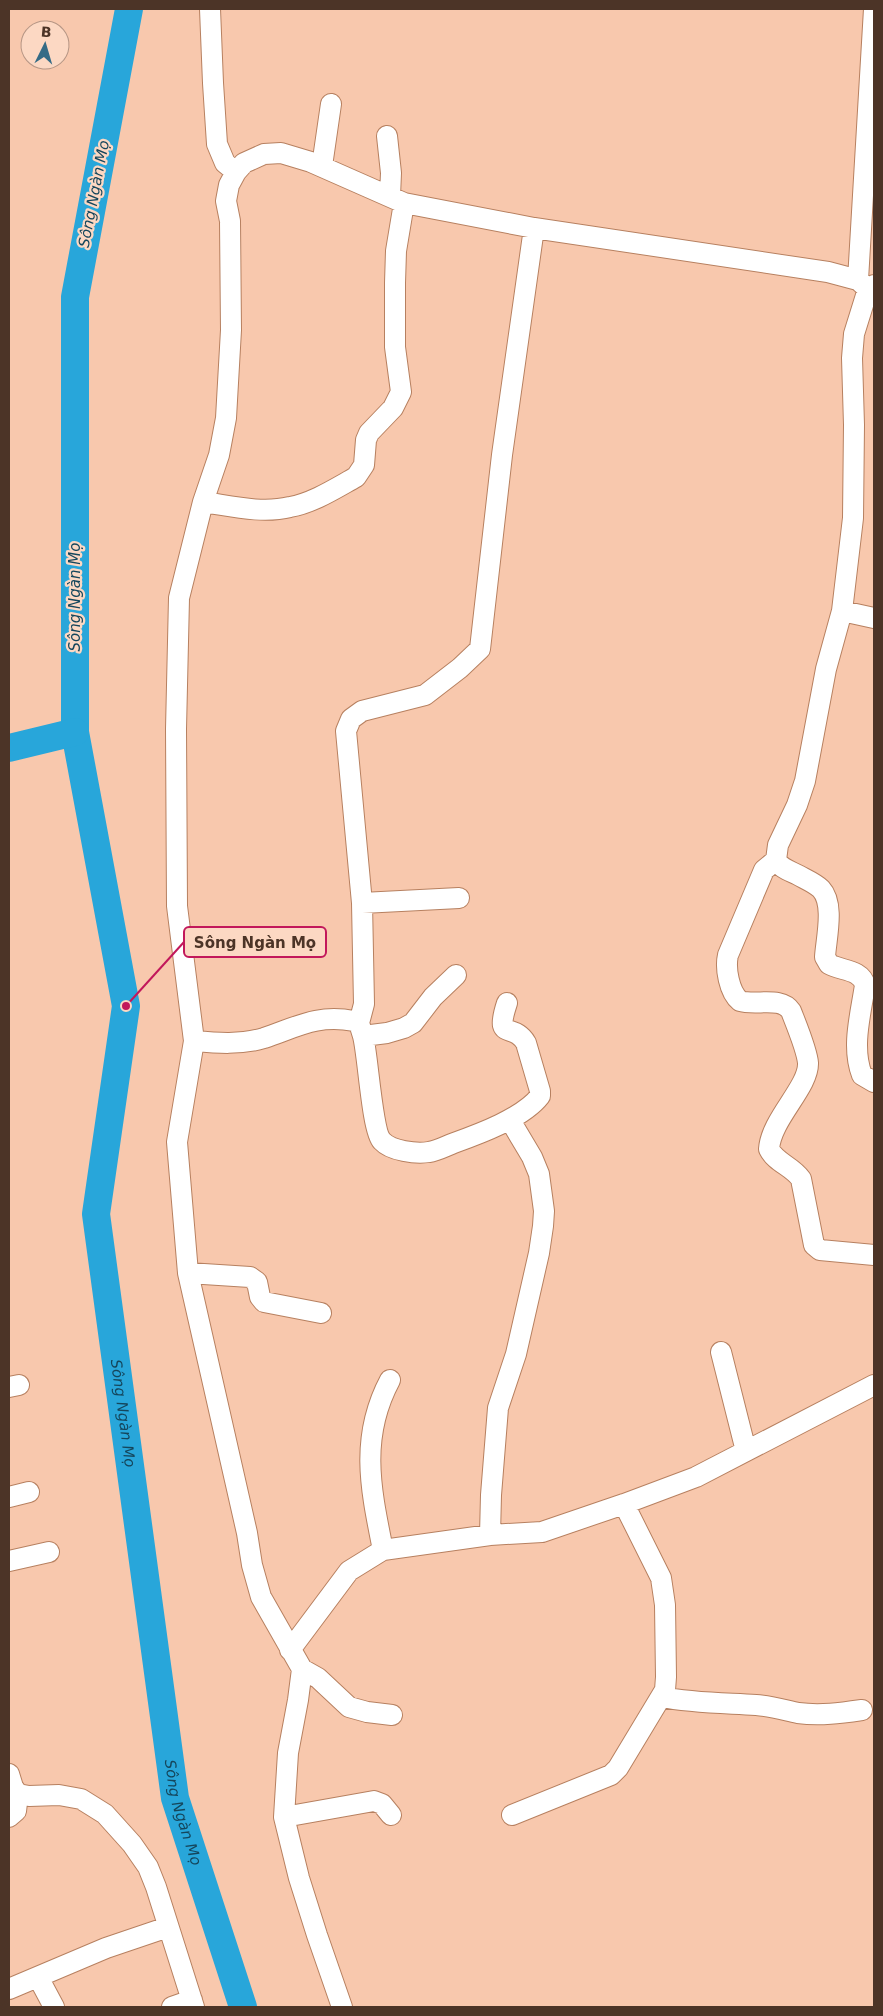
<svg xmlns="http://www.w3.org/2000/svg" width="883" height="2016" viewBox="0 0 883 2016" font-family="'DejaVu Sans',sans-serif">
  <rect width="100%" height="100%" fill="#f8c8ad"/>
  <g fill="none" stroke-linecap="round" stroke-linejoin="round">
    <!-- river -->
    <g stroke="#28a6da" stroke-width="28">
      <path id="s1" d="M 129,9 L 75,297 L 75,732 L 126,1006 L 96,1214 L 175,1798 L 243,2007"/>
      <path d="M 9,748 L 75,732"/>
    </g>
    <!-- minor casing -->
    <g stroke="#b78060" stroke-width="22">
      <path id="minor" d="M 210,9 L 213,83 L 217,144 L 225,163 L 236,172
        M 387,136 L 391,173 L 390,196
        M 322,166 L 331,104
        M 874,285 L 868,289 L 854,334 L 852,358 L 854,425 L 853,518 L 842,611 L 826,669 L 805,781 L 797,805 L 778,845 L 776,860 C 780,868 790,871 798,875 C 805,879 815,883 821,889 C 835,904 826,939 825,957 L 829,964 C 841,971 861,969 865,985 C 861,1013 851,1047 862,1075 L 874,1082
        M 867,288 L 858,280 L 874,9
        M 203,502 C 231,506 262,514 290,507 C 313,503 336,488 356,477 L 364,465 L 366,440 L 369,433 L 393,408 L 401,392 L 395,347 L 395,283 L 396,251 L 404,203
        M 842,611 L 874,618
        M 776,860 L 764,870 L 728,955 C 725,968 729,992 740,1001 C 756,1006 781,996 791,1011 C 796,1024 807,1050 808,1063 C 809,1087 771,1119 769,1149 C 776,1163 792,1166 801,1179 L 814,1245 L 820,1250 L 874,1255
        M 362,903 L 459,898
        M 359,1023 L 364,1004 L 362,903 L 346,731 L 351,719 L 362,711 L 425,695 L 460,668 L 480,649 L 502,455 L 534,228
        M 363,1036 L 387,1033 L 404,1028 L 413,1023 L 433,997 L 456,975
        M 194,1041 C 217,1043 241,1045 264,1038 C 297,1027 317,1014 354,1021 L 359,1023 L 363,1036 C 368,1055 372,1131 382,1141 C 391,1151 416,1154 429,1152 C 437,1151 446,1146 454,1143 C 479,1134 523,1118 540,1096 L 540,1091 L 526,1043 C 513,1021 494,1043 507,1003
        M 188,1273 L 250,1277 L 257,1282 L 260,1297 L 264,1302 L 321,1313
        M 721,1352 L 746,1451
        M 9,1387 L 19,1385
        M 9,1497 L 29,1492
        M 490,1535 L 491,1495 L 498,1408 L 516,1354 L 539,1253 L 543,1226 L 544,1211 L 539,1174 L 532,1157 L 510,1120
        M 383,1550 C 371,1490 359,1438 390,1380
        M 9,1561 L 49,1552
        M 290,1650 L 349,1571 L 383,1550 L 490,1535 L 542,1532 L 624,1504 L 696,1477 L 874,1385
        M 302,1669 L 318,1678 L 349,1707 L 367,1712 L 392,1715
        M 661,1697 C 693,1703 724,1703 756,1705 C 771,1706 784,1710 798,1713 C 820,1716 841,1713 862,1710
        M 9,1774 L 13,1787 L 18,1794 L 29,1796 L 59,1795 L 81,1799 L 105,1814 L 132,1844 L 148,1867 L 156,1887 L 194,2007
        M 512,1815 L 611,1775 L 618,1768 L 665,1690 L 666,1677 L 665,1605 L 661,1578 L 624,1504
        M 9,1817 L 16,1811 L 18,1794
        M 284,1817 L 374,1801 L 382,1804 L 391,1815
        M 38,1977 L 54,2007
        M 9,1989 L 106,1948 L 168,1927
        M 172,2007 L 192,2000
        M 342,2007 L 317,1935 L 299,1878 L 284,1817 L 288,1753 L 298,1700 L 302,1669 L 261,1597 L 252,1565 L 247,1533 L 188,1273 L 177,1142 L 194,1041 L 177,906 L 176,729 L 179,598 L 203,502 L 219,455 L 226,418 L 231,330 L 230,221 L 226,201 L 229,185 L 236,172 L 244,163 L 264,154 L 281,153 L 311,162 L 404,203 L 534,228 L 828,272 L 858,280"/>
    </g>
    <!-- minor -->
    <use href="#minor" stroke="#fff" stroke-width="20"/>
  </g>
  <g text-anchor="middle" stroke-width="4.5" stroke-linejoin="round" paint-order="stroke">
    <!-- water labels -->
    <g font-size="15" font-style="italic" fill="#15465c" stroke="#fcd8c3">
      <text transform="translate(94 194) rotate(-79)" y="5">Sông Ngàn Mọ</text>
      <text transform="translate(75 597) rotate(-90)" y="5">Sông Ngàn Mọ</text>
      <text dy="5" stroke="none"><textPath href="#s1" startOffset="1418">Sông Ngàn Mọ</textPath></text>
      <text dy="5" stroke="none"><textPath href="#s1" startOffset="1822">Sông Ngàn Mọ</textPath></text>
    </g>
  </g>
  <!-- callouts -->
  <path fill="none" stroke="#c2185b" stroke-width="2" d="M126 1006L184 942"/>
  <circle fill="#c2185b" stroke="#fcd8c3" stroke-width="2" cx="126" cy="1006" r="5"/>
  <rect fill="#fcd8c3" stroke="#c2185b" stroke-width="2" x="184" y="927" width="142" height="30" rx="5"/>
  <g font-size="15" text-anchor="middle" font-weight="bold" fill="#4c3427">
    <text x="255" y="948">Sông Ngàn Mọ</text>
  </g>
  <!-- border -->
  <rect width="883" height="2016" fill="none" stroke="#4c3427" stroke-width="20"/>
  <!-- north arrow -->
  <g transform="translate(45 45) rotate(5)"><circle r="24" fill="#fcd8c3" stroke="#b69685"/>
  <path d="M0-4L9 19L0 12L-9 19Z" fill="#346b86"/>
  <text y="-8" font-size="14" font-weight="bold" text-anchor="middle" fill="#4c3427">B</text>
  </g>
</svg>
